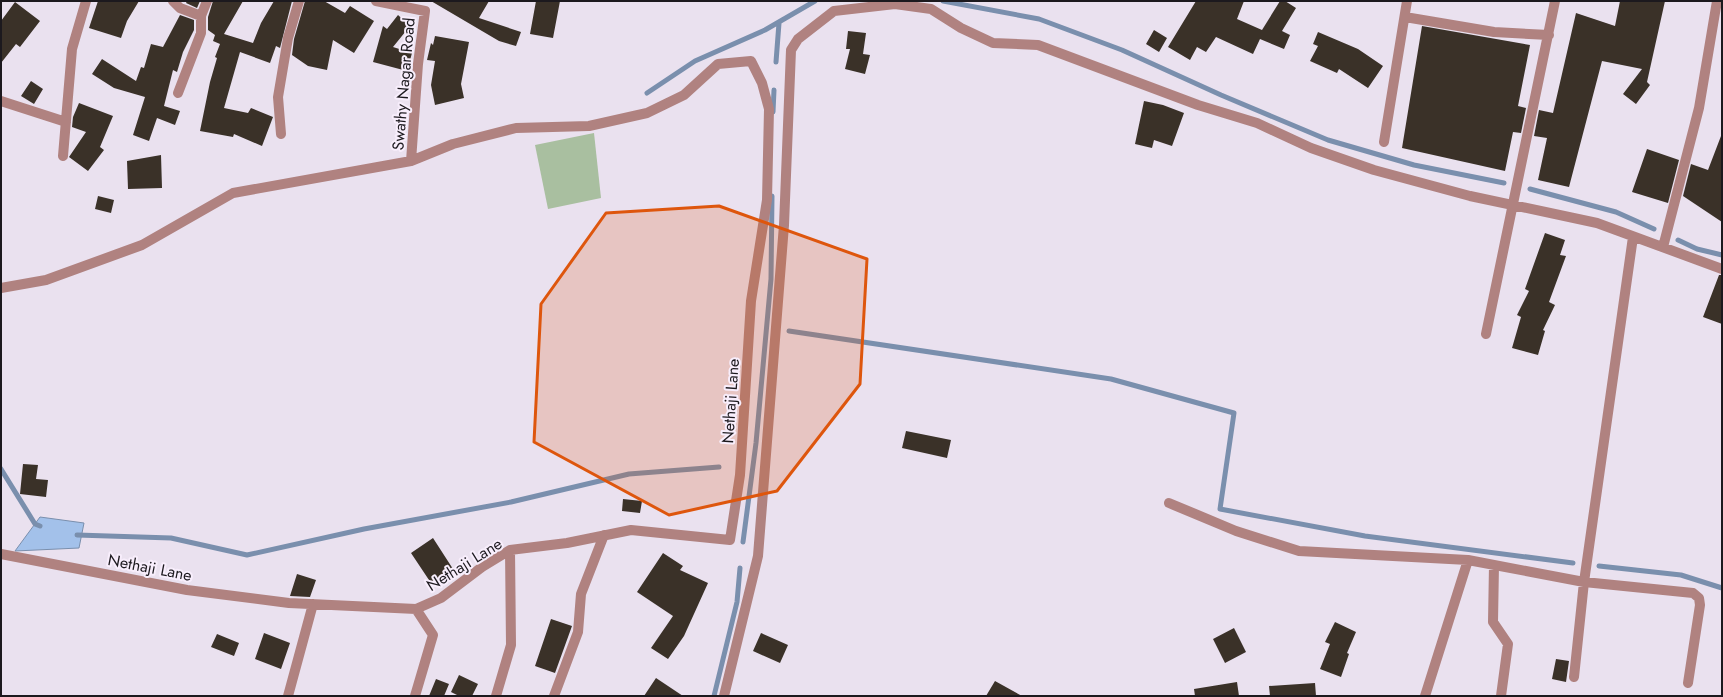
<svg xmlns="http://www.w3.org/2000/svg" width="1723" height="697" viewBox="0 0 1723 697" font-family="Jost,sans-serif">
  <rect width="100%" height="100%" fill="#eae1ef"/>
  <!-- green -->
  <path fill="#a9bfa0" d="M 594,133 L 601,198 L 548,209 L 535,145 Z"/>
  <!-- water -->
  <path fill="#a3c1ea" stroke="#7a8fad" d="M 40,517 L 84,523 L 79,548 L 15,551 Z"/>
  <g fill="none" stroke-linecap="round" stroke-linejoin="round">
    <!-- stream -->
    <path stroke="#7a8fad" stroke-width="5" d="M 943,1 L 1039,19 L 1122,50 L 1221,95 L 1328,140 L 1414,165 L 1504,183
      M 776,62 L 779,23
      M 647,93 L 695,61 L 765,30 L 815,1
      M 773,112 L 774,90
      M 1530,189 L 1616,212 L 1654,229
      M 1678,240 L 1697,249 L 1722,255
      M 789,331 L 1111,379 L 1234,413 L 1220,509 L 1365,536 L 1573,563
      M 1,469 L 35,524 L 40,526
      M 77,535 L 171,538 L 247,555 L 364,529 L 511,502 L 629,474 L 719,467
      M 743,542 L 756,443 L 771,279 L 772,196
      M 1599,566 L 1681,575 L 1722,588
      M 714,696 L 737,602 L 740,568"/>
  </g>
  <!-- building -->
  <path fill="#3a3128" d="M 98,1 L 139,1 L 127,21 L 121,38 L 89,28 Z
    M 187,1 L 200,1 L 197,8 L 186,3 Z
    M 213,1 L 243,1 L 224,34 L 253,43 L 261,23 L 274,1 L 292,1 L 280,48 L 276,46 L 270,63 L 240,52 L 224,108 L 248,113 L 251,108 L 273,117 L 262,146 L 234,134 L 233,137 L 200,131 L 210,82 L 217,58 L 215,57 L 220,44 L 213,41 L 215,35 L 208,30 L 208,17 Z
    M 305,1 L 324,1 L 345,13 L 350,6 L 374,21 L 354,53 L 333,40 L 327,70 L 308,66 L 292,55 L 294,39 Z
    M 431,1 L 489,1 L 479,18 L 521,32 L 516,46 L 499,41 Z
    M 536,1 L 560,1 L 553,38 L 530,34 Z
    M 1196,1 L 1244,1 L 1237,19 L 1262,30 L 1280,1 L 1285,1 L 1296,8 L 1282,31 L 1290,35 L 1284,49 L 1260,39 L 1253,54 L 1216,37 L 1206,52 L 1197,47 L 1190,60 L 1168,47 Z
    M 1620,1 L 1665,1 L 1647,82 L 1650,85 L 1636,104 L 1623,94 L 1642,69 L 1602,61 L 1569,187 L 1538,180 L 1547,138 L 1534,136 L 1539,110 L 1553,113 L 1576,13 L 1615,26 Z
    M 15,2 L 40,21 L 20,47 L 16,44 L 1,63 L 1,21 Z
    M 180,15 L 194,20 L 194,30 L 183,52 L 177,72 L 173,70 L 164,106 L 180,111 L 175,125 L 157,118 L 149,141 L 133,135 L 145,97 L 114,88 L 92,74 L 102,59 L 136,81 L 141,67 L 144,68 L 151,44 L 163,47 Z
    M 398,15 L 410,26 L 393,47 L 412,53 L 407,71 L 373,62 L 383,26 L 387,29 Z
    M 1422,26 L 1530,45 L 1518,106 L 1526,108 L 1521,133 L 1513,132 L 1505,171 L 1402,148 Z
    M 1154,30 L 1167,38 L 1159,52 L 1146,44 Z
    M 848,31 L 866,33 L 863,54 L 870,55 L 865,74 L 845,69 L 850,49 L 846,49 Z
    M 1318,32 L 1358,49 L 1383,66 L 1368,88 L 1339,69 L 1337,73 L 1310,61 L 1318,46 L 1313,44 Z
    M 435,36 L 469,42 L 461,84 L 464,98 L 435,105 L 431,85 L 435,61 L 427,60 L 431,43 L 433,45 Z
    M 31,81 L 43,89 L 34,104 L 21,96 Z
    M 1144,101 L 1163,105 L 1184,113 L 1172,146 L 1154,140 L 1152,148 L 1135,144 Z
    M 79,103 L 113,116 L 100,147 L 104,150 L 88,171 L 69,157 L 86,132 L 72,127 L 73,117 Z
    M 1721,136 L 1722,136 L 1722,222 L 1683,196 L 1691,164 L 1708,170 Z
    M 1647,149 L 1679,160 L 1668,203 L 1632,192 Z
    M 161,155 L 162,188 L 128,189 L 127,161 Z
    M 98,196 L 114,200 L 111,213 L 95,209 Z
    M 1545,233 L 1565,240 L 1560,255 L 1566,256 L 1549,302 L 1555,305 L 1543,330 L 1545,331 L 1538,355 L 1512,348 L 1521,317 L 1517,315 L 1529,291 L 1525,289 Z
    M 1719,275 L 1722,275 L 1722,324 L 1703,317 Z
    M 906,431 L 951,440 L 947,458 L 902,448 Z
    M 23,464 L 38,465 L 36,479 L 48,480 L 46,497 L 20,494 Z
    M 623,499 L 642,501 L 640,513 L 622,511 Z
    M 433,538 L 453,569 L 431,583 L 411,553 Z
    M 663,553 L 683,566 L 680,570 L 708,583 L 684,636 L 668,659 L 651,648 L 673,616 L 637,592 Z
    M 297,574 L 316,580 L 310,597 L 290,596 Z
    M 551,619 L 572,626 L 555,673 L 535,666 Z
    M 1335,622 L 1356,632 L 1347,653 L 1349,654 L 1341,677 L 1320,669 L 1330,644 L 1325,642 Z
    M 1234,628 L 1246,652 L 1225,663 L 1213,639 Z
    M 264,633 L 290,643 L 281,669 L 255,659 Z
    M 761,633 L 788,645 L 780,663 L 753,651 Z
    M 217,634 L 239,643 L 234,656 L 211,647 Z
    M 1556,659 L 1569,661 L 1566,682 L 1552,679 Z
    M 459,675 L 478,684 L 472,696 L 459,696 L 451,692 Z
    M 656,678 L 683,696 L 644,696 Z
    M 436,679 L 449,684 L 444,696 L 429,696 Z
    M 995,681 L 1022,696 L 986,696 Z
    M 1237,682 L 1239,696 L 1195,696 L 1194,689 Z
    M 1315,683 L 1316,696 L 1270,696 L 1269,686 Z"/>
  <g fill="none" stroke-linecap="round" stroke-linejoin="round">
    <!-- minor -->
    <path stroke="#b08280" stroke-width="10" d="M 173,1 L 180,8 L 201,16
      M 376,1 L 425,11 L 418,64 L 411,161
      M 1405,17 L 1494,32 L 1549,35
      M 178,93 L 201,33 L 201,16 L 207,1
      M 1,101 L 66,122
      M 281,134 L 278,97 L 288,38 L 299,1
      M 1384,142 L 1407,1
      M 63,156 L 72,49 L 86,1
      M 1663,247 L 1699,108 L 1717,1
      M 1,288 L 46,280 L 142,245 L 233,193 L 411,161 L 453,144 L 516,128 L 589,126 L 647,113 L 684,95 L 718,64 L 751,61 L 762,83 L 769,109 L 767,200 L 751,301 L 740,475 L 730,540 L 631,530 L 567,543 L 510,550 L 482,567 L 441,598 L 416,609 L 289,603 L 187,590 L 1,554
      M 1486,334 L 1555,1
      M 1169,503 L 1236,531 L 1299,551 L 1468,560 L 1584,582 L 1693,593 L 1699,598 L 1700,605 L 1688,683
      M 1494,565 L 1493,622 L 1508,644 L 1501,696
      M 1574,677 L 1584,582 L 1633,237
      M 288,696 L 313,604
      M 415,696 L 433,635 L 416,609
      M 496,696 L 511,645 L 510,550
      M 554,696 L 578,632 L 581,594 L 604,535
      M 724,696 L 758,556 L 784,225 L 791,50 L 798,39 L 834,11 L 895,4 L 931,9 L 961,28 L 993,43 L 1038,45 L 1198,105 L 1257,123 L 1311,148 L 1374,170 L 1470,196 L 1597,223 L 1722,269
      M 1425,696 L 1468,560"/>
  </g>
  <!-- marked area -->
  <path fill="#de560d" fill-opacity="0.2" stroke="#de560d" stroke-width="3" stroke-linejoin="round" d="M 719,206 L 867,259 L 860,384 L 777,491 L 669,515 L 534,442 L 541,304 L 606,213 Z"/>
  <g text-anchor="middle" stroke-width="4" stroke-linejoin="round" paint-order="stroke">
    <!-- street labels -->
    <g font-size="16" fill="#1c191e" stroke="#f8eefc">
      <text transform="translate(403 84) rotate(-85)" y="6">Swathy Nagar Road</text>
      <text transform="translate(730 401) rotate(-86)" y="6">Nethaji Lane</text>
      <text transform="translate(464 564) rotate(-32)" y="6">Nethaji Lane</text>
      <text transform="translate(150 567) rotate(11)" y="6">Nethaji Lane</text>
    </g>
  </g>
  <!-- border -->
  <rect width="1723" height="697" fill="none" stroke="#1c191e" stroke-width="4"/>
</svg>
